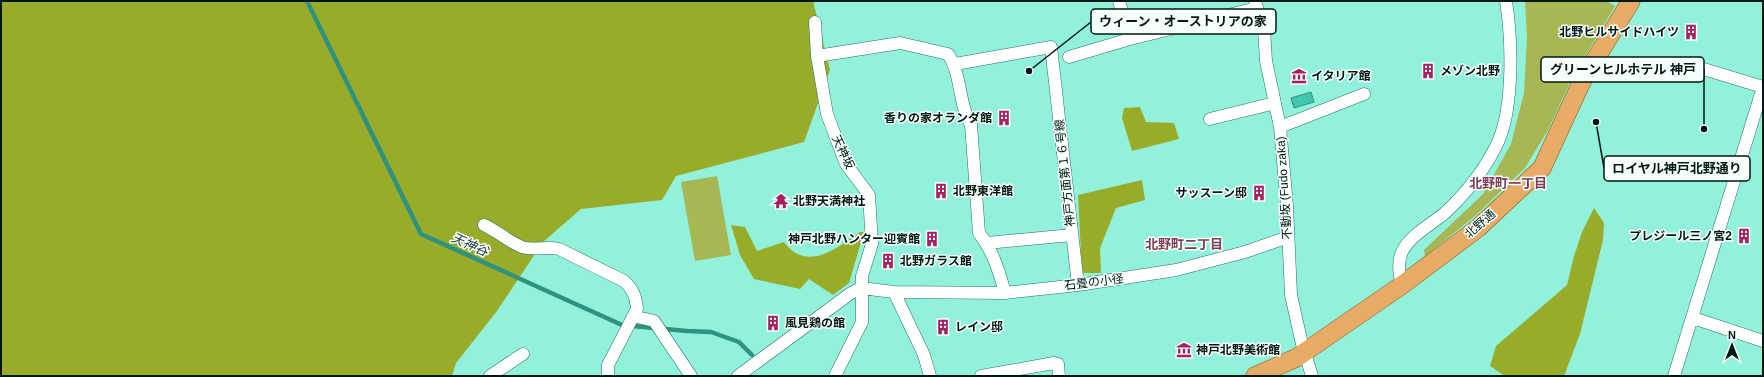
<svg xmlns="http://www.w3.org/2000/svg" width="1764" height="377" viewBox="0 0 1764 377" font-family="Arial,'Noto Sans JP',sans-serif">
  <rect width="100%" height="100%" fill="#91f1db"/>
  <!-- green -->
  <path fill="#a6b754" d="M 1525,1 L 1606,1 L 1615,6 L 1571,80 L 1548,130 L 1525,168 L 1475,216 L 1425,256 L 1424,250 L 1483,194 L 1511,144 L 1524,93 L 1527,38 Z
    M 717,176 L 731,255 L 695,261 L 681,182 Z"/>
  <!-- forest -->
  <path fill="#99ac2a" d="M 1,1 L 813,1 L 830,70 L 804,142 L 676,176 L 662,200 L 581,209 L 543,242 L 497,311 L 456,363 L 452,376 L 1,376 Z
    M 1140,107 L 1146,122 L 1174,123 L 1179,139 L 1132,151 L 1122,118 L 1124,108 Z
    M 1142,180 L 1145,200 L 1116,208 L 1100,248 L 1101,273 L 1082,273 L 1078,195 Z
    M 1594,208 L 1604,223 L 1603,240 L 1580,334 L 1564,376 L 1505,376 L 1490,366 L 1496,346 L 1567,285 L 1574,256 L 1582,232 Z
    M 731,225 L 745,227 L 757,251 L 784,242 C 807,273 837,248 860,232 L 864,232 L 849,283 L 833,295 L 809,279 L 800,289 L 754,279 L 740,255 Z"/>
  <!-- water -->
  <path fill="#41c6ad" stroke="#2e927f" d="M 1311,92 L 1314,102 L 1294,108 L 1291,98 Z"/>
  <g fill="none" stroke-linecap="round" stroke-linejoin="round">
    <!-- stream -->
    <path stroke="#2e927f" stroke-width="4.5" d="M 307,1 L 421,234 L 622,325 L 687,331 L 711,332 L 739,342 L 752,355"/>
    <!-- street casing -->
    <g stroke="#257163" stroke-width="13">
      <path id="street" d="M 1119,1 L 1130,39
        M 1255,1 L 1264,30 L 1266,61 L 1280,127 L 1287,206 L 1291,295 L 1302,344 L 1312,376
        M 815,22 L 817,56
        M 1069,57 L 1130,39 L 1257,8
        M 955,64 L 1051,47 L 1078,285
        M 1697,67 L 1763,87
        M 1210,119 L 1275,103
        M 1280,127 L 1364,94
        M 484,225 C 497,231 509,242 522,247 C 533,251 547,246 559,249 L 624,281 C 633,289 636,297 637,309 L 608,365 L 608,376
        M 987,243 L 1072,235
        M 1402,285 C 1399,273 1397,261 1403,250 C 1412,234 1432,224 1446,212 C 1467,192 1486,168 1498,142 C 1514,106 1512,40 1506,1
        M 861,288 L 894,292 L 1005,293 L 1078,285 L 1176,270 L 1245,252 L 1288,237
        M 894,292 L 924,355 L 930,376
        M 633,316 L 654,321 L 691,376
        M 1693,318 L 1763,341
        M 490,376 L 523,354
        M 738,376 L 851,293 L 861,288
        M 835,376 L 862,322 L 862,276 L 872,244 L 869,195 L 846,164 L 827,114 L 817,56 L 900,43 L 948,54 C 962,75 958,103 971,125 L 979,233 C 993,251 999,271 1005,293
        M 981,376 L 1054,363 L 1058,364 L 1059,376
        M 1674,376 L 1763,87"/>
    </g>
    <!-- primary casing -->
    <g stroke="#8a5307" stroke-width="19">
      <path id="primary" d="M 1255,376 L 1296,358 L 1402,285 L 1478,228 L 1542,168 L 1582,81 L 1631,1"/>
    </g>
    <!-- street -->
    <use href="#street" stroke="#fff" stroke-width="12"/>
    <!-- primary -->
    <use href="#primary" stroke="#e6ab66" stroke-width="18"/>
  </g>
  <!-- icons -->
  <defs>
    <g id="building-bare" transform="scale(1.2)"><path d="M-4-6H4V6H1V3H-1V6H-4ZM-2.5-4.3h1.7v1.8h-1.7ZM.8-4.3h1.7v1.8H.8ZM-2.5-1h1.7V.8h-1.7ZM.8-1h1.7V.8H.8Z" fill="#a91e61" stroke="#f6fffc" stroke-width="2.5" paint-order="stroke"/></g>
    <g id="museum-bare" transform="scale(1.2)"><path d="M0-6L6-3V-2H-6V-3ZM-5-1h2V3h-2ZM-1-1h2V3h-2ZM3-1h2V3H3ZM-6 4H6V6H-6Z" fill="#a91e61" stroke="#f6fffc" stroke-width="2.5" paint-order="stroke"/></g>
    <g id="temple-bare" transform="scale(1.2)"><path d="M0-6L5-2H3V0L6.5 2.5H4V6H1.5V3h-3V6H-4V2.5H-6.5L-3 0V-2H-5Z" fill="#a91e61" stroke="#f6fffc" stroke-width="2.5" paint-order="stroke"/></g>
  </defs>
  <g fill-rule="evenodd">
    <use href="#building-bare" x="1691" y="32"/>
    <use href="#building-bare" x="1428" y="71"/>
    <use href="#museum-bare" x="1299" y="76"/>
    <use href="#building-bare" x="1004" y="118"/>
    <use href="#building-bare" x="941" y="191"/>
    <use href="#building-bare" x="1259" y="193"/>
    <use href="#temple-bare" x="781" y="201"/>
    <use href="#building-bare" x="1744" y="236"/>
    <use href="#building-bare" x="932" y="239"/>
    <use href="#building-bare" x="888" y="261"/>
    <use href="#building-bare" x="773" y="323"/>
    <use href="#building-bare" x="943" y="327"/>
    <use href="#museum-bare" x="1184" y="350"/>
  </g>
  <g text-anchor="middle" stroke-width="3" stroke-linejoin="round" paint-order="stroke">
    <!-- poi labels -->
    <g font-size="12" font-weight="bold" fill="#001813" stroke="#f6fffc" text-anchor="start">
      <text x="1679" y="36" text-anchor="end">北野ヒルサイドハイツ</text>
      <text x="1440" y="75">メゾン北野</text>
      <text x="1311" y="80">イタリア館</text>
      <text x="992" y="122" text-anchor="end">香りの家オランダ館</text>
      <text x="953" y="195">北野東洋館</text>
      <text x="1247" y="197" text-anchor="end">サッスーン邸</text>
      <text x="793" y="205">北野天満神社</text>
      <text x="1732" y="240" text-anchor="end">プレジール三ノ宮2</text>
      <text x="920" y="243" text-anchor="end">神戸北野ハンター迎賓館</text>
      <text x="900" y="265">北野ガラス館</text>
      <text x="785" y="327">風見鶏の館</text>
      <text x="955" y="331">レイン邸</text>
      <text x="1196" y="354">神戸北野美術館</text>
    </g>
    <!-- street labels -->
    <g font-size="12" fill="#001813" stroke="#f6fffc">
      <text transform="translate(843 152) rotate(65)" y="4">天神坂</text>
      <text transform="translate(1065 173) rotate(-96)" y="4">神戸方面第１６号線</text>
      <text transform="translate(1284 188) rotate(-94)" y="4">不動坂 (Fudo zaka)</text>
      <text transform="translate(1480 224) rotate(-41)" y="4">北野通</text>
      <text transform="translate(1094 282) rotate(-7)" y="4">石畳の小径</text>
    </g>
    <!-- neighbourhood labels -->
    <g font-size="13" font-weight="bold" fill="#803b56" stroke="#f6fffc">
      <text x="1508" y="188">北野町一丁目</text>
      <text x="1184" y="249">北野町二丁目</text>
    </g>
    <!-- water labels -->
    <g font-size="13" font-style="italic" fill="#1e3a34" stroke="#f6fffc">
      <text transform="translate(470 244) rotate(24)" y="5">天神谷</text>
    </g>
  </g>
  <!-- callouts -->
  <path fill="none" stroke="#001813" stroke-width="1.5" d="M1029 71L1091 22M1704 129L1704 69M1596 122L1604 168"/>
  <g fill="#001813" stroke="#f6fffc" stroke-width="1.5">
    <circle cx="1029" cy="71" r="4"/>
    <circle cx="1704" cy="129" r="4"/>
    <circle cx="1596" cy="122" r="4"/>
  </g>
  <g fill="#f6fffc" stroke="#001813" stroke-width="1.5">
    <rect x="1091" y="9" width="185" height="25" rx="4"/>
    <rect x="1541" y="57" width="163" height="25" rx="4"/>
    <rect x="1604" y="156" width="146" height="25" rx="4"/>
  </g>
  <g font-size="13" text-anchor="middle" font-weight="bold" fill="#001813">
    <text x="1183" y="26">ウィーン・オーストリアの家</text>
    <text x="1623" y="74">グリーンヒルホテル 神戸</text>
    <text x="1677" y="173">ロイヤル神戸北野通り</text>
  </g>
  <!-- border -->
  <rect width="1764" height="377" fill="none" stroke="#001813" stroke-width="4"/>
  <!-- north arrow -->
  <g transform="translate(1732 345)" stroke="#f6fffc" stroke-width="3" paint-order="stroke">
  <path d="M0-3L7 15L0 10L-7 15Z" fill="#001813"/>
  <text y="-6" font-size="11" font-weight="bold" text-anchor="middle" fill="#001813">N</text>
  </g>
</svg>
